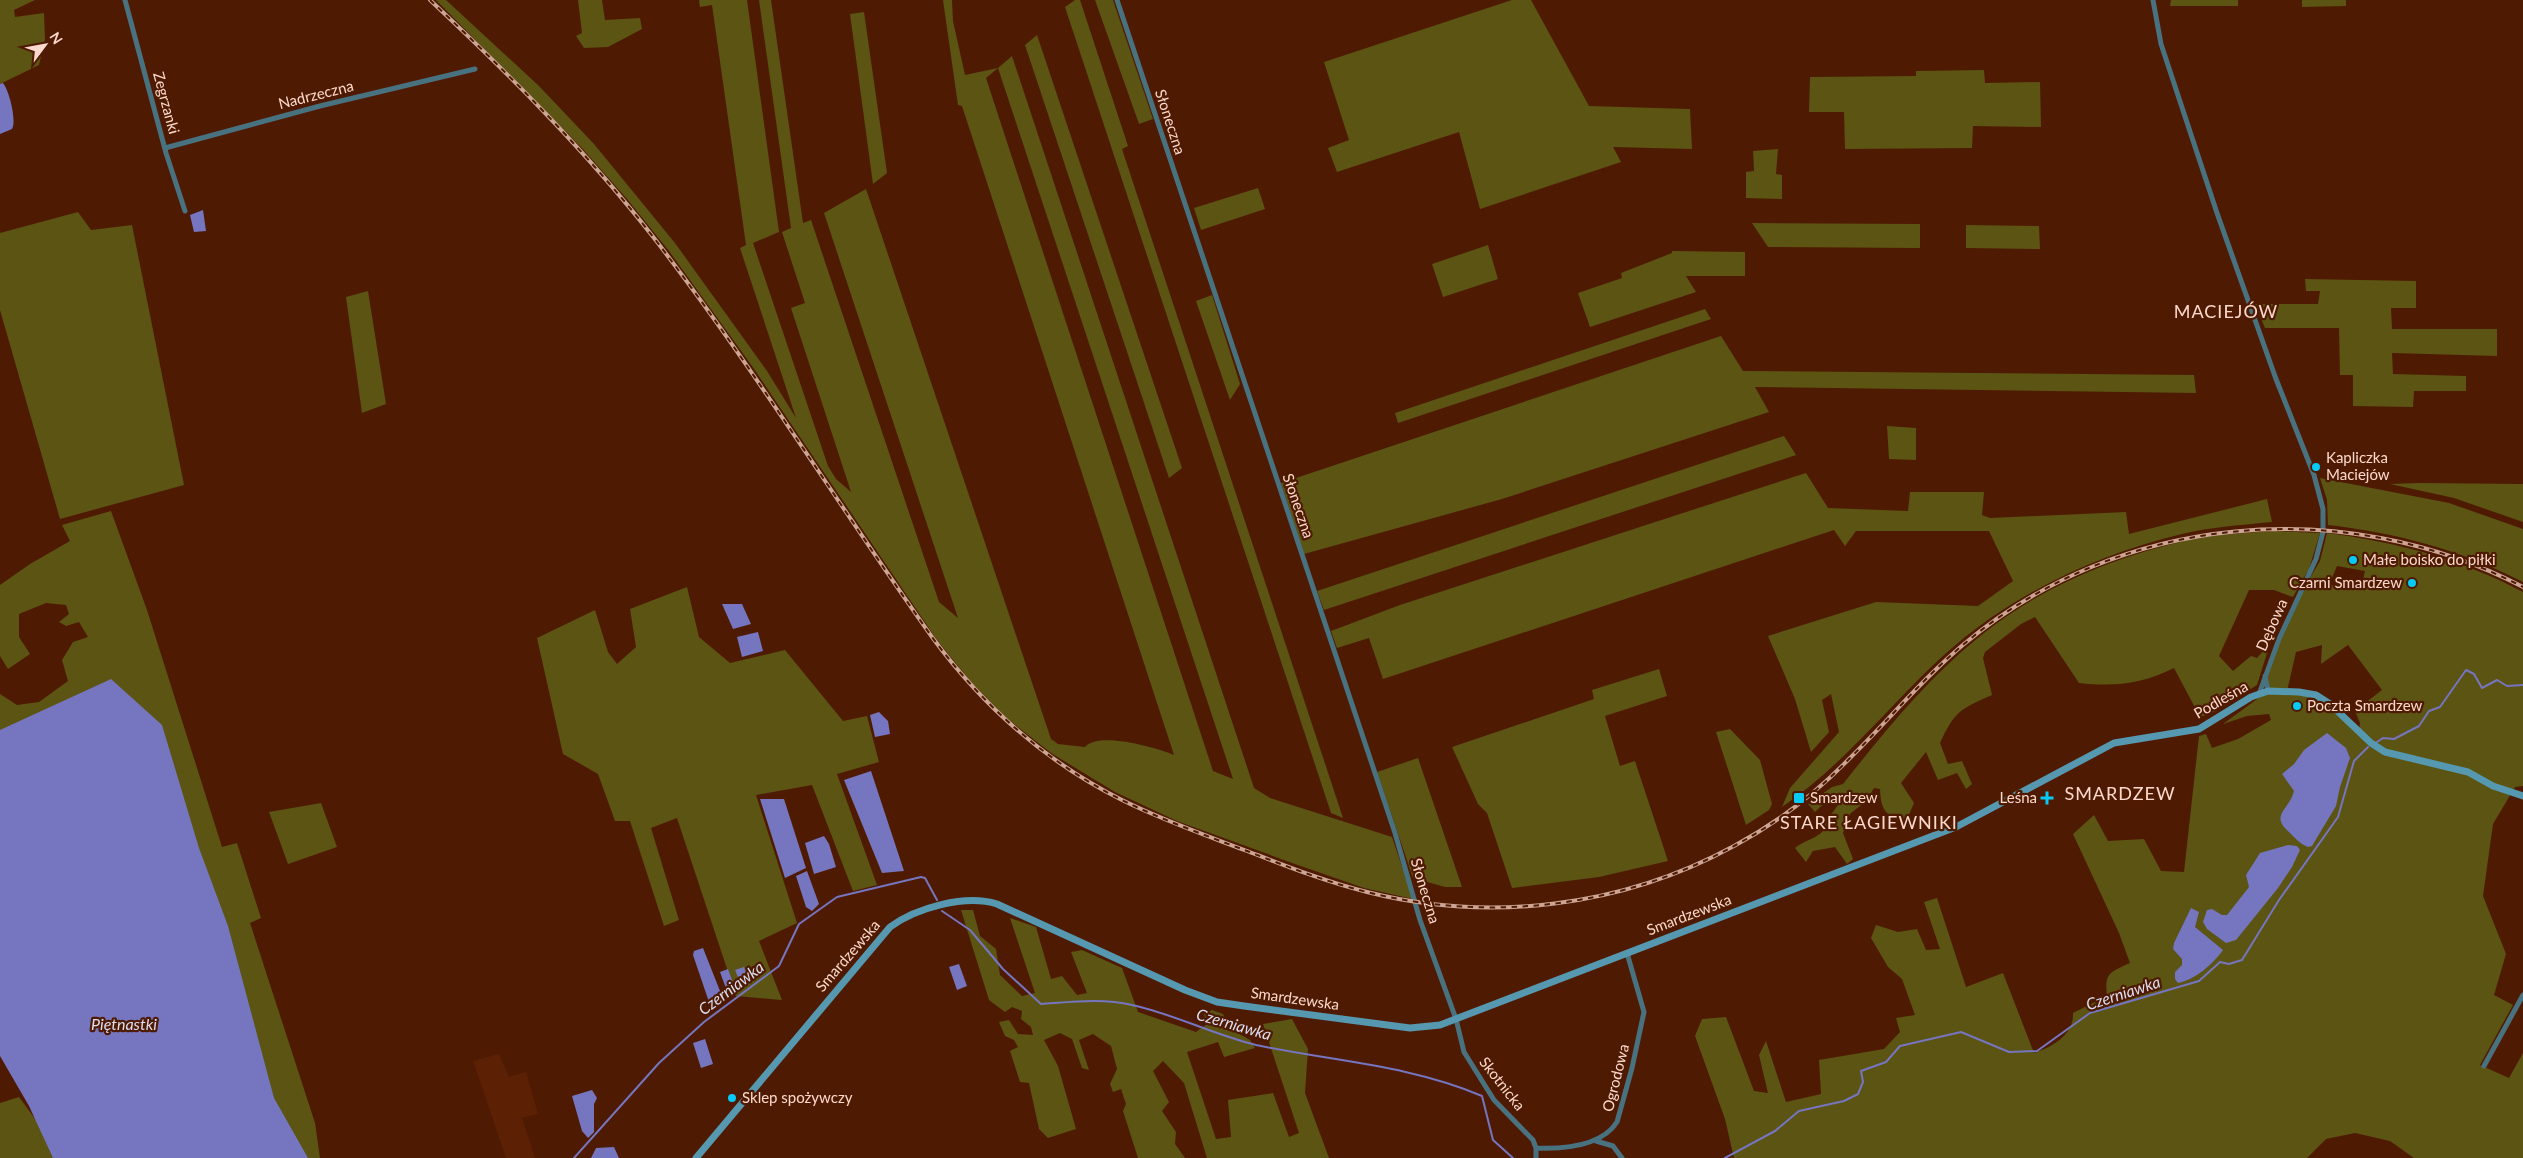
<svg xmlns="http://www.w3.org/2000/svg" width="2523" height="1158" viewBox="0 0 2523 1158" font-family="Lato,sans-serif">
  <rect width="100%" height="100%" fill="#4f1a02"/>
  <!-- built -->
  <path fill="#5c2104" d="M 499,1054 L 509,1077 L 526,1072 L 538,1114 L 522,1118 L 535,1158 L 506,1158 L 473,1061 Z"/>
  <!-- green -->
  <path fill="#5c5412" fill-rule="evenodd" d="M 0,0 L 35,0 L 14,10 L 15,17 L 44,13 L 45,39 L 39,65 L 0,84 Z
    M 436,0 L 446,0 L 539,86 L 594,144 L 675,243 L 767,371 L 796,418 L 740,248 L 746,245 L 712,5 L 700,7 L 699,0 L 747,0 L 779,232 L 753,243 L 828,466 L 836,479 L 851,492 L 791,308 L 805,303 L 782,232 L 791,228 L 759,0 L 771,0 L 803,223 L 811,220 L 939,602 L 958,618 L 824,213 L 866,189 L 1051,739 L 1058,744 L 1085,747 C 1099,731 1157,748 1174,755 L 962,106 L 958,105 L 943,0 L 952,0 L 953,21 L 965,75 L 998,68 L 1012,56 L 1254,788 L 1270,798 L 1392,837 L 1413,899 L 1364,888 L 1295,864 L 1177,821 L 1115,792 L 1051,753 L 1004,716 L 971,682 L 937,640 L 752,366 L 669,251 L 627,199 L 581,147 ZM 998,68 L 1233,779 L 1213,771 L 986,78 Z
    M 578,0 L 602,0 L 605,20 L 640,18 L 642,29 L 608,47 L 584,48 L 576,36 L 582,33 Z
    M 1075,0 L 1080,0 L 1128,146 L 1122,149 L 1343,818 L 1331,813 L 1065,7 Z
    M 1095,0 L 1113,0 L 1153,119 L 1139,124 Z
    M 1512,0 L 1531,0 L 1589,106 L 1690,109 L 1692,149 L 1613,147 L 1621,162 L 1480,209 L 1459,132 L 1337,172 L 1328,148 L 1349,140 L 1324,62 Z
    M 2171,0 L 2238,0 L 2238,6 L 2170,6 Z
    M 2302,0 L 2346,0 L 2346,6 L 2302,7 Z
    M 864,12 L 887,173 L 873,184 L 850,14 Z
    M 1037,35 L 1182,468 L 1169,478 L 1025,45 Z
    M 1984,70 L 1985,83 L 2040,82 L 2041,127 L 1973,126 L 1972,148 L 1845,149 L 1844,112 L 1809,112 L 1810,77 L 1916,76 L 1916,71 Z
    M 1778,149 L 1776,174 L 1782,175 L 1782,199 L 1746,198 L 1746,172 L 1754,171 L 1753,151 Z
    M 1258,188 L 1265,209 L 1201,230 L 1194,208 Z
    M 78,212 L 91,230 L 132,225 L 184,485 L 60,519 L 0,310 L 0,233 Z
    M 1752,223 L 1920,224 L 1920,248 L 1768,247 Z
    M 1966,225 L 2039,226 L 2040,249 L 1966,248 Z
    M 1488,245 L 1498,279 L 1443,297 L 1432,264 Z
    M 1672,251 L 1745,252 L 1745,276 L 1686,276 L 1696,292 L 1590,327 L 1578,293 L 1622,278 L 1621,273 L 1672,253 Z
    M 2305,279 L 2416,281 L 2416,308 L 2391,308 L 2392,329 L 2497,329 L 2497,356 L 2392,353 L 2393,374 L 2466,376 L 2466,391 L 2414,391 L 2413,407 L 2353,406 L 2353,375 L 2340,375 L 2339,328 L 2265,328 L 2255,304 L 2318,304 L 2320,291 L 2306,291 Z
    M 368,291 L 386,404 L 362,413 L 346,297 Z
    M 1212,295 L 1240,384 L 1230,400 L 1196,301 Z
    M 1705,309 L 1711,319 L 1398,423 L 1395,413 Z
    M 1721,336 L 1743,371 L 2194,375 L 2196,393 L 1755,387 L 1769,412 L 1502,499 L 1304,554 L 1281,483 Z
    M 1887,426 L 1916,428 L 1916,460 L 1889,459 Z
    M 1784,436 L 1796,455 L 1324,610 L 1317,591 Z
    M 1806,473 L 1828,508 L 1908,511 L 1910,492 L 1984,492 L 1982,515 L 1990,518 L 2126,512 L 2129,534 L 2267,499 L 2272,522 C 2242,525 2211,527 2182,534 C 2087,557 1998,601 1928,670 C 1880,717 1838,769 1782,807 L 1790,788 L 1839,732 L 1831,694 L 1822,700 L 1829,732 L 1811,752 L 1795,699 L 1768,636 L 1876,602 L 1978,606 L 2013,581 L 1989,531 L 1856,531 L 1845,546 L 1834,530 L 1383,679 L 1369,638 L 1337,648 L 1331,631 L 1400,605 Z
    M 2320,478 L 2449,503 L 2523,529 L 2523,582 C 2461,550 2397,533 2328,525 L 2327,500 Z
    M 2420,483 L 2523,484 L 2523,522 L 2454,498 L 2390,484 Z
    M 111,511 L 147,610 L 222,847 L 237,843 L 261,918 L 250,923 L 315,1123 L 320,1158 L 294,1158 L 0,737 L 0,694 L 17,705 L 39,702 L 68,681 L 62,660 L 73,642 L 88,637 L 79,622 L 66,626 L 59,622 L 69,614 L 66,605 L 46,603 L 19,614 L 19,637 L 30,654 L 8,669 L 0,656 L 0,585 L 30,564 L 70,541 L 62,525 Z
    M 2274,531 L 2320,533 L 2309,569 L 2293,597 L 2274,590 L 2249,590 L 2219,656 L 2233,671 L 2251,656 L 2257,658 L 2265,649 L 2268,650 L 2257,685 L 2216,711 L 2200,717 L 2174,668 C 2143,684 2113,687 2079,683 L 2035,617 L 2021,624 L 1985,652 L 1983,658 L 1992,695 C 1960,709 1955,711 1940,743 L 1948,764 L 1962,761 L 1972,784 L 1966,789 L 1957,773 L 1938,780 L 1926,752 L 1901,783 L 1914,803 L 1905,824 C 1886,814 1881,812 1880,789 L 1874,788 L 1867,800 L 1850,814 L 1843,833 L 1853,859 L 1847,864 L 1835,847 L 1813,851 L 1806,862 L 1795,848 C 1806,839 1819,839 1827,826 L 1821,822 L 1833,812 L 1843,798 L 1833,795 L 1815,812 L 1808,804 L 1832,787 L 1843,784 C 1884,732 1927,679 1979,637 C 2037,589 2111,558 2184,541 C 2213,534 2244,533 2274,531 Z
    M 2327,533 C 2396,542 2461,559 2523,592 L 2523,786 L 2515,787 L 2493,824 L 2483,896 L 2506,954 L 2494,995 L 2513,1005 L 2480,1065 L 2509,1078 L 2523,1053 L 2523,1158 L 2414,1158 L 2390,1141 L 2355,1133 L 2326,1139 L 2307,1158 L 1734,1158 L 1725,1119 L 1695,1036 L 1702,1019 L 1726,1017 L 1754,1091 L 1768,1093 L 1759,1055 L 1766,1041 L 1786,1102 L 1821,1094 L 1819,1060 L 1884,1049 L 1900,1032 L 1896,1018 L 1915,1015 L 1902,979 L 1888,967 L 1871,938 L 1876,925 L 1898,932 L 1917,929 L 1926,950 L 1940,949 L 1924,902 L 1937,898 L 1966,987 L 2003,973 L 2034,1053 C 2052,1047 2074,1035 2073,1013 L 2107,996 C 2104,972 2111,972 2130,963 L 2119,933 L 2073,834 L 2094,815 L 2108,841 L 2144,839 L 2161,871 L 2184,872 L 2199,736 L 2206,734 L 2212,748 L 2238,739 L 2271,720 L 2269,714 L 2247,716 L 2223,724 L 2268,691 L 2264,675 L 2295,603 L 2320,561 ZM 2337,566 L 2365,571 L 2361,589 L 2329,585 ZM 2322,645 L 2321,664 L 2348,645 L 2382,690 L 2355,711 L 2360,723 L 2359,731 L 2316,695 L 2287,691 L 2296,652 Z
    M 687,587 L 699,637 L 730,663 L 785,650 L 843,721 L 867,716 L 879,762 L 837,774 L 877,885 L 853,891 L 812,785 L 756,795 L 797,923 L 759,941 L 782,1000 L 736,996 L 677,818 L 651,828 L 679,920 L 664,926 L 630,821 L 615,821 L 598,774 L 563,754 L 537,638 L 595,610 L 608,652 L 617,664 L 636,647 L 630,609 Z
    M 1659,669 L 1667,696 L 1605,716 L 1620,766 L 1635,761 L 1668,861 L 1599,877 L 1512,888 L 1487,813 L 1478,804 L 1452,747 L 1594,699 L 1592,690 Z
    M 1730,729 L 1760,760 L 1772,804 L 1769,810 L 1746,825 L 1716,732 Z
    M 1418,758 L 1462,887 L 1445,887 L 1413,878 L 1377,772 Z
    M 321,803 L 337,847 L 288,864 L 269,812 Z
    M 961,910 L 973,910 L 980,936 L 996,949 L 1000,975 L 1022,996 L 1035,993 L 1010,918 L 1036,927 L 1051,979 L 1062,976 L 1077,995 L 1087,993 L 1071,952 L 1082,950 L 1122,968 L 1138,1012 L 1196,1032 L 1207,1024 L 1204,1014 L 1212,1010 L 1223,1014 L 1229,1028 L 1250,1040 L 1255,1048 L 1224,1057 L 1218,1042 L 1187,1052 L 1216,1139 L 1231,1137 L 1228,1100 L 1273,1093 L 1289,1137 L 1299,1133 L 1263,1024 L 1292,1019 L 1308,1049 L 1305,1093 L 1329,1158 L 1207,1158 L 1184,1083 L 1163,1061 L 1153,1071 L 1169,1102 L 1162,1111 L 1176,1132 L 1175,1144 L 1185,1158 L 1138,1158 L 1123,1111 L 1126,1104 L 1121,1089 L 1113,1092 L 1110,1084 L 1117,1069 L 1111,1046 L 1093,1034 L 1079,1040 L 1089,1070 L 1082,1068 L 1072,1039 L 1060,1033 L 1044,1040 L 1058,1066 L 1076,1129 L 1048,1138 L 1039,1129 L 1029,1083 L 1020,1082 L 1010,1051 L 1018,1047 L 1014,1040 L 1005,1036 L 999,1022 L 1009,1020 L 1018,1034 L 1033,1035 L 1031,1027 L 1021,1019 L 1022,1011 L 1012,1007 L 1005,1012 L 989,1000 Z
    M 19,1097 L 64,1158 L 0,1158 L 0,1103 Z"/>
  <!-- water -->
  <path fill="#7575c0" d="M 3,83 C 9,90 17,121 12,129 L 0,134 L 0,84 Z
    M 203,210 L 206,231 L 194,232 L 190,215 Z
    M 722,604 L 742,604 L 751,624 L 733,629 Z
    M 758,632 L 763,651 L 742,657 L 737,637 Z
    M 111,679 L 162,725 L 199,848 L 228,926 L 274,1098 L 308,1158 L 53,1158 L 29,1106 L 0,1056 L 0,730 Z
    M 879,712 L 888,721 L 890,734 L 875,737 L 870,715 Z
    M 2327,733 L 2346,748 L 2350,758 L 2340,787 L 2336,806 L 2312,846 L 2308,847 C 2300,844 2295,838 2289,832 C 2269,815 2290,809 2294,791 L 2282,774 L 2294,764 L 2304,750 Z
    M 871,771 L 904,871 L 882,873 L 844,780 Z
    M 760,799 L 784,799 L 806,868 L 785,878 Z
    M 824,836 L 829,844 L 836,867 L 814,874 L 805,843 Z
    M 2288,845 L 2297,846 L 2300,850 L 2292,867 L 2278,888 L 2236,940 L 2226,943 L 2207,929 L 2203,922 L 2207,910 L 2212,909 L 2222,915 L 2227,915 L 2249,887 L 2246,875 L 2260,853 Z
    M 807,871 L 819,904 L 812,911 L 806,907 L 796,876 Z
    M 2191,908 L 2199,912 L 2195,927 L 2223,950 C 2213,964 2195,980 2178,983 L 2175,979 L 2175,972 L 2182,965 L 2182,959 L 2173,949 L 2174,943 Z
    M 703,948 L 722,996 L 721,1001 L 710,1005 L 693,955 L 694,951 Z
    M 959,964 L 967,986 L 957,990 L 949,967 Z
    M 744,967 L 750,984 L 742,987 L 735,970 Z
    M 728,969 L 736,991 L 728,994 L 720,972 Z
    M 705,1039 L 713,1064 L 701,1068 L 693,1043 Z
    M 592,1090 L 597,1098 L 594,1104 L 594,1132 L 588,1138 L 582,1131 L 572,1096 Z
    M 614,1147 L 619,1158 L 591,1158 L 596,1148 Z"/>
  <g fill="none" stroke-linecap="round" stroke-linejoin="round">
    <!-- stream -->
    <path stroke="#7575c0" stroke-width="2" d="M 2377,742 L 2383,738 L 2394,739 L 2419,726 L 2429,711 L 2440,707 L 2466,670 L 2474,674 L 2482,688 L 2497,680 L 2507,686 L 2523,685
      M 942,911 L 970,930 L 1003,969 L 1041,1004 C 1071,1002 1103,998 1132,1005 C 1174,1014 1214,1035 1256,1045 C 1331,1061 1410,1065 1482,1096 L 1493,1140 L 1513,1158
      M 574,1158 L 659,1063 L 704,1022 L 779,966 L 799,924 L 837,897 L 921,877 L 925,878 L 937,900
      M 1725,1158 L 1775,1131 L 1799,1111 L 1844,1101 L 1858,1094 L 1863,1082 L 1861,1071 L 1886,1062 L 1900,1046 L 1961,1032 L 2009,1052 L 2037,1051 L 2090,1013 L 2199,981 L 2220,962 L 2229,964 L 2242,960 L 2279,900 L 2338,817 L 2354,761 L 2368,747"/>
    <!-- street -->
    <path stroke="#497280" stroke-width="5" d="M 125,0 L 166,153 L 185,211
      M 1117,0 L 1395,833 L 1420,920 L 1456,1019 L 1464,1052 L 1494,1100 L 1533,1140 L 1536,1148 L 1536,1158
      M 2153,0 L 2161,44 L 2217,213 L 2276,379 L 2314,475 L 2323,509 L 2323,532 L 2316,559 L 2279,639 L 2259,694
      M 165,148 L 320,106 L 475,69
      M 2265,676 L 2268,691
      M 2484,1066 L 2523,995
      M 1596,1141 L 1613,1146 L 1622,1158
      M 1536,1148 C 1563,1149 1601,1147 1617,1122 L 1632,1068 L 1644,1012 L 1627,953"/>
    <!-- secondary -->
    <path stroke="#5598af" stroke-width="7" d="M 696,1158 L 890,927 C 916,908 965,894 997,904 L 1185,990 L 1217,1002 L 1244,1006 L 1410,1028 L 1440,1025 L 1956,827 L 2114,743 L 2199,729 L 2251,697 L 2268,691 L 2299,692 L 2316,695 L 2330,704 L 2371,743 L 2385,752 L 2468,772 L 2493,786 L 2523,796"/>
    <!-- rail casing -->
    <g stroke="#cda595" stroke-width="4">
      <path id="rail" d="M 430,0 C 509,74 587,152 654,238 C 753,366 838,505 932,637 C 982,705 1046,762 1122,800 C 1162,820 1205,835 1247,851 C 1286,866 1326,882 1367,892 C 1490,923 1622,907 1734,846 C 1777,823 1815,794 1849,759 C 1888,721 1922,679 1964,644 C 2120,513 2344,494 2523,587"/>
    </g>
    <!-- rail -->
    <use href="#rail" stroke="#4f1a02" stroke-width="2" stroke-dasharray="5.5" stroke-linecap="butt"/>
  </g>
  <!-- markers -->
  <g fill="#06cbf9" stroke="#4f1a02" stroke-width="2">
    <circle cx="2316" cy="467" r="5"/>
    <circle cx="2353" cy="560" r="5"/>
    <circle cx="2412" cy="583" r="5"/>
    <circle cx="2297" cy="706" r="5"/>
    <rect x="1793" y="792" width="12" height="12" rx="2.5"/>
    <path d="M2044.5 790.5h5v5h5v5h-5v5h-5v-5h-5v-5h5z"/>
    <circle cx="732" cy="1098" r="5"/>
  </g>
  <g text-anchor="middle" stroke-width="4.5" stroke-linejoin="round" paint-order="stroke">
    <!-- street labels -->
    <g font-size="15" fill="#fcd9cc" stroke="#4f1a02">
      <text transform="translate(316 95) rotate(-14)" y="5">Nadrzeczna</text>
      <text transform="translate(166 103) rotate(75)" y="5">Zegrzanki</text>
      <text transform="translate(1170 122) rotate(72)" y="5">Słoneczna</text>
      <text transform="translate(1298 506) rotate(71)" y="5">Słoneczna</text>
      <text transform="translate(2272 625) rotate(-66)" y="5">Dębowa</text>
      <text transform="translate(2221 700) rotate(-30)" y="5">Podleśna</text>
      <text transform="translate(1425 891) rotate(73)" y="5">Słoneczna</text>
      <text transform="translate(1689 915) rotate(-21)" y="5">Smardzewska</text>
      <text transform="translate(848 956) rotate(-49)" y="5">Smardzewska</text>
      <text transform="translate(1295 999) rotate(8)" y="5">Smardzewska</text>
      <text transform="translate(1616 1078) rotate(-76)" y="5">Ogrodowa</text>
      <text transform="translate(1502 1084) rotate(52)" y="5">Skotnicka</text>
    </g>
    <!-- poi labels -->
    <g font-size="15" fill="#fcd9cc" stroke="#4f1a02" text-anchor="start">
      <text x="2326" y="463">Kapliczka<tspan x="2326" dy="17">Maciejów</tspan></text>
      <text x="2363" y="565">Małe boisko do piłki</text>
      <text x="2402" y="588" text-anchor="end">Czarni Smardzew</text>
      <text x="2307" y="711">Poczta Smardzew</text>
      <text x="1810" y="803">Smardzew</text>
      <text x="2037" y="803" text-anchor="end">Leśna</text>
      <text x="742" y="1103">Sklep spożywczy</text>
    </g>
    <!-- water labels -->
    <g font-size="16" font-style="italic" fill="#dddef3" stroke="#4f1a02">
      <text transform="translate(731 988) rotate(-37)" y="6">Czerniawka</text>
      <text transform="translate(2123 993) rotate(-18)" y="6">Czerniawka</text>
      <text x="124" y="1030">Piętnastki</text>
      <text transform="translate(1234 1024) rotate(16)" y="6">Czerniawka</text>
    </g>
    <!-- quarter labels -->
    <g font-size="18" letter-spacing="1" fill="#fcd9cc" stroke="#4f1a02">
      <text x="2226" y="318">MACIEJÓW</text>
      <text x="2120" y="800">SMARDZEW</text>
      <text x="1869" y="829">STARE ŁAGIEWNIKI</text>
    </g>
  </g>
  <!-- north arrow -->
  <g transform="translate(45 45) rotate(58)" stroke="#4f1a02" stroke-width="4" paint-order="stroke">
  <path d="M0-4L9 19L0 12L-9 19Z" fill="#fcd9cc"/>
  <text y="-8" font-size="14" font-weight="bold" text-anchor="middle" fill="#fcd9cc">N</text>
  </g>
</svg>
